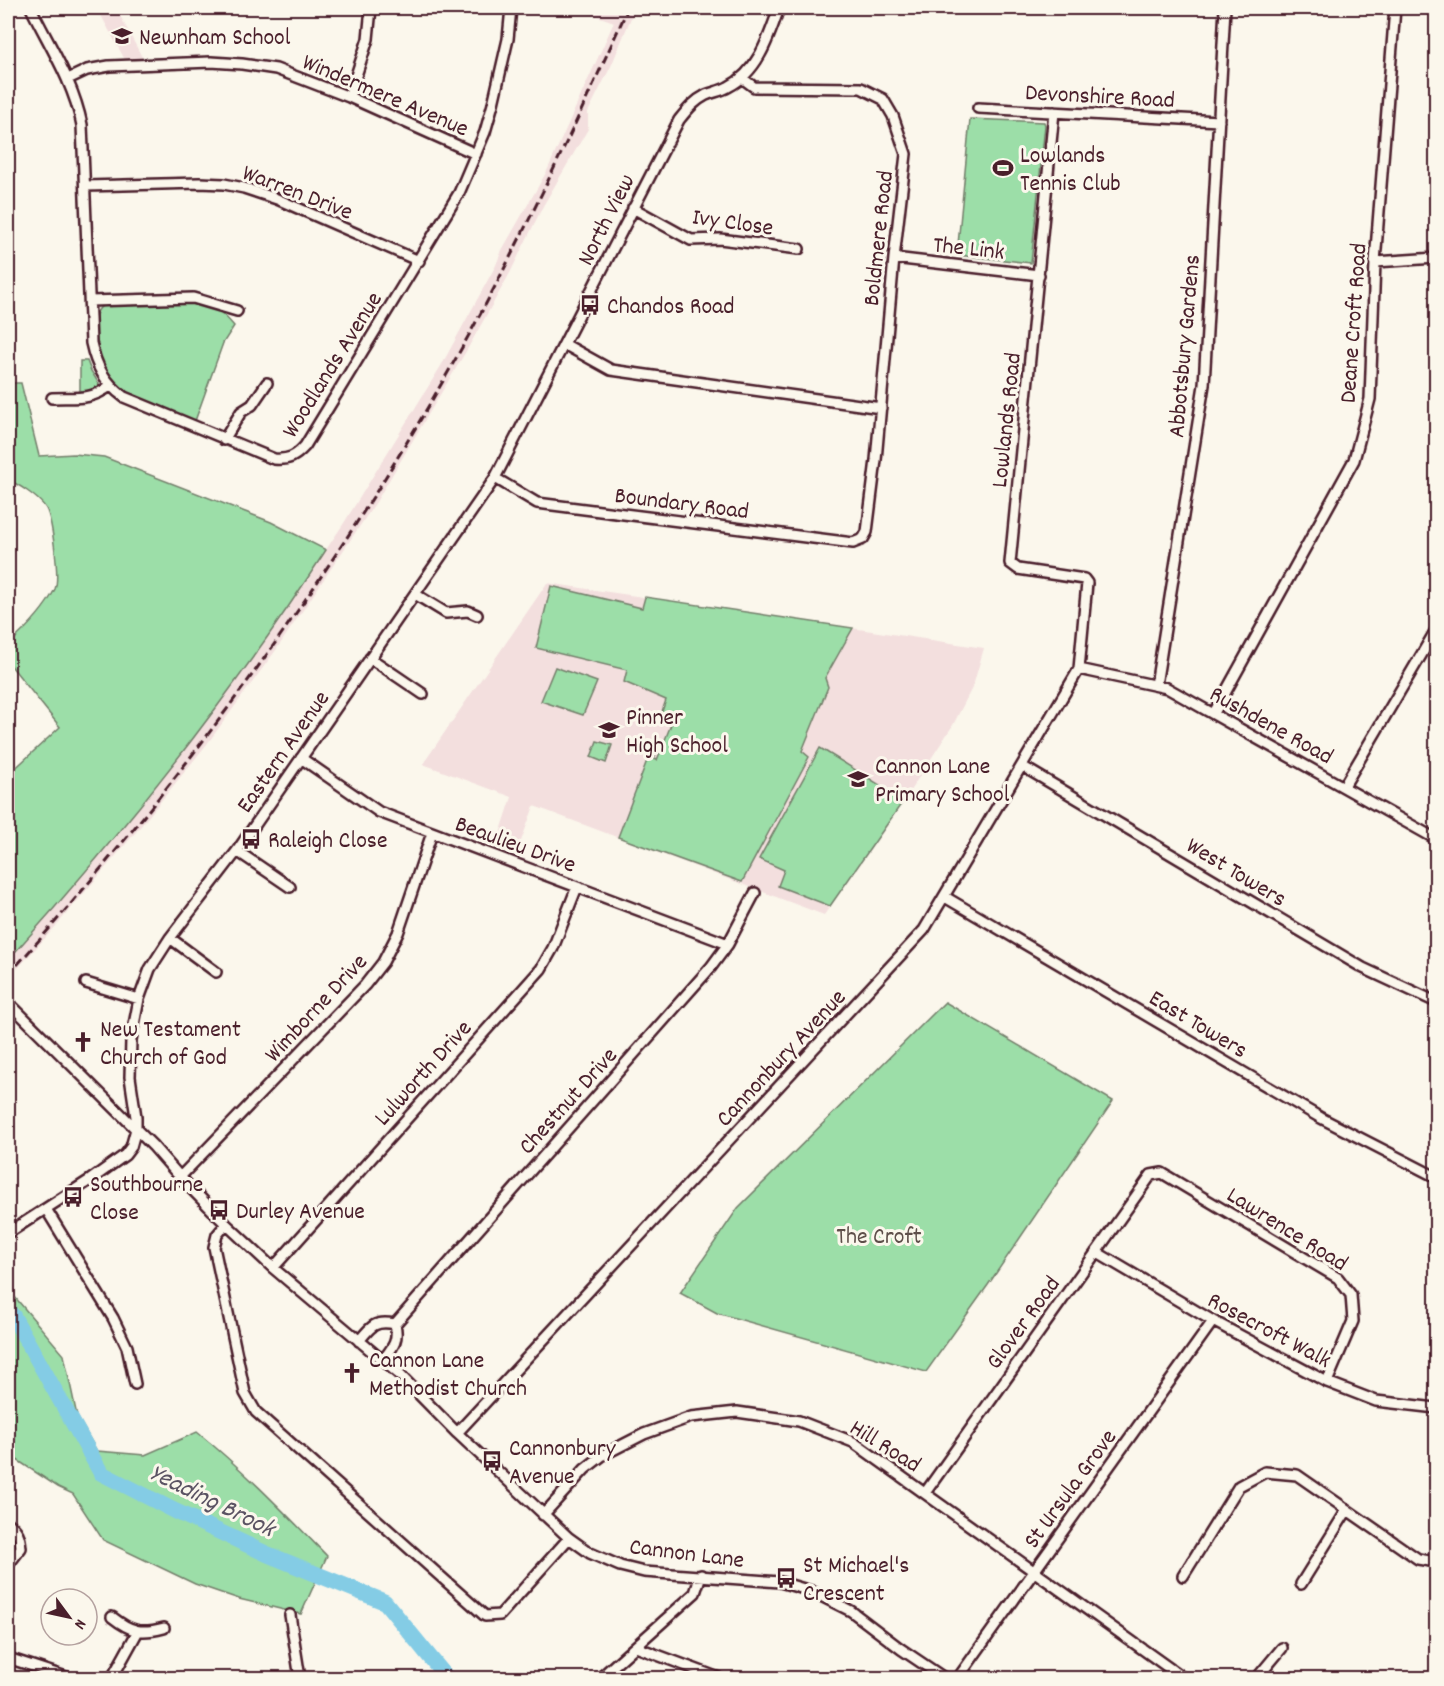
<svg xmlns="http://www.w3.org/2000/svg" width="1444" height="1686" viewBox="0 0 1444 1686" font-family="Dekko,sans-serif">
  <rect width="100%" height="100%" fill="#fbf7ec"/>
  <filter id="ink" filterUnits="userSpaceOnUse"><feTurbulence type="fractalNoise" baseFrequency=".0167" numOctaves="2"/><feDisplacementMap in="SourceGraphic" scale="12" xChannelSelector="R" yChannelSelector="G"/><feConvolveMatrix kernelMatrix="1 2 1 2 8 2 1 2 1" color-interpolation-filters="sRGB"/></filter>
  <g filter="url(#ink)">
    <!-- built -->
    <path fill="#f3dfde" d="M 97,8 L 116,8 L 143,59 L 124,58 Z
      M 583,8 L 619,8 L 618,13 L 620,8 L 635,8 L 612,64 L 588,112 L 588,129 L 543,206 L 510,273 L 468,348 L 376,502 L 276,650 L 207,744 L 136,832 L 56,926 L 8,979 L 8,960 L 66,894 L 144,801 L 224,697 L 267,637 L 344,523 L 441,366 L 496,265 L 502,250 L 547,171 L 614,22 L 583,11 Z
      M 547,583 L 779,617 L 984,648 L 973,686 L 953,725 L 885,829 L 824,915 L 534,806 L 521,841 L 514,849 L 497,843 L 512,797 L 423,764 Z"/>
    <!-- green -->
    <path fill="#9cdea8" stroke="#737e6a" stroke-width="1.5" d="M 970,119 L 1044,122 L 1045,125 L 1031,263 L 957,255 Z
      M 189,302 C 212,305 219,308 234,326 L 223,343 L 195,421 C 145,402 100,396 96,331 C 95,319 94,309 106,304 Z
      M 80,361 L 87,361 L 91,371 L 101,387 L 94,392 L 80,394 Z
      M 8,383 L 21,383 L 39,456 L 74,454 L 104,457 L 271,522 L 326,550 C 232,695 124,832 8,960 L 8,775 L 60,727 L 8,662 L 8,645 C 26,629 44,611 55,589 C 60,578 52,516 45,507 C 38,497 18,484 8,480 Z
      M 551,586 L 642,608 L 645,597 L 853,628 L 825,678 L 828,687 L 802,751 L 809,757 L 742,882 L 618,837 L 654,742 L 660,744 L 654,759 L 657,760 L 672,722 L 660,717 L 666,700 L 624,682 L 627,670 L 536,648 Z
      M 555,667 L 597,682 L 583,715 L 541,701 Z
      M 597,741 L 612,745 L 606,763 L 591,757 Z
      M 820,748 L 904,800 L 830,906 L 778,886 L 784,870 L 759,859 Z
      M 945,1002 L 1113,1101 L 988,1285 L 926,1372 L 717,1313 L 680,1293 L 738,1208 Z
      M 8,1289 L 64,1355 L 77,1416 L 97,1451 L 145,1455 L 197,1432 C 244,1470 285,1513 327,1556 L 301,1614 L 239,1599 L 195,1584 L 103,1540 L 73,1494 L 58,1487 L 8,1454 Z"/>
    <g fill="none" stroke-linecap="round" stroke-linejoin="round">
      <!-- river -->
      <path stroke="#84cce5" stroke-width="16" d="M 8,1311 L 13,1316 L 101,1473 L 175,1511 L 267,1554 L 385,1602 L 447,1678"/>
      <!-- minor casing -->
      <g stroke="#4a1f2b" stroke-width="14">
        <path id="minor" d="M 31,8 C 50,47 73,81 82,125 L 91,343 C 96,366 105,383 124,397 L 274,459 C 289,460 295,457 305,446 L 459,193 L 485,132 L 493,104 L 508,39 L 511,8
          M 68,79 L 87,70 L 109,66 L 211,62 L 242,64 L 276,69 L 349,97 L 476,154
          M 349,97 L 368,39 L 371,8
          M 978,108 L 1219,121
          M 86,186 L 199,183 L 224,184 L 244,188 L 277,199 L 419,261
          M 633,208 L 691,240 L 720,239 L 799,249
          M 894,258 L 1039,275
          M 1375,262 L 1436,258
          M 90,301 L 193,298 L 237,311
          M 564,344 L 611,370 L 881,408
          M 52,398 C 76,397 90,401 110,386
          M 224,440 L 241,412 L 252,405 L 267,383
          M 495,478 L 537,503 L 853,543 L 863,539 L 867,532 L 876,460 L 894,258 L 906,154 L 893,116 L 883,99 L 861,88 L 754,87 L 742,78
          M 415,594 L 446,613 L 468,611 L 477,615
          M 370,658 L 423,694
          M 1079,669 L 1167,688 L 1436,839
          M 1156,685 L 1204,385 L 1225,8
          M 1214,713 L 1354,460 L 1370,399 L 1375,262 L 1395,8
          M 301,758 L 379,812 L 728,944
          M 1022,766 L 1363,968 L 1436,1002
          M 1344,786 L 1436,630
          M 237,851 L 290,887
          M 945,897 L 1321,1118 L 1436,1177
          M 170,938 L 216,972
          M 86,983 L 139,999
          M 8,1002 L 153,1146 L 180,1177 L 226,1224 L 273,1268 L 400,1375 L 457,1433 L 569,1538 L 590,1553 L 620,1566 L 644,1572 L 780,1582 L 811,1591 L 851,1611 L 901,1649 L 944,1678
          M 180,1177 L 365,985 L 383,962 L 398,933 L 432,833
          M 46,1209 L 113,1318 L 127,1347 L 135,1384
          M 226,1224 L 217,1235 L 214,1247 L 245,1393 L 256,1412 L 485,1616 L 500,1615 L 569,1538
          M 8,1233 L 90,1180 L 125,1155 L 131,1147 L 136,1129 L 136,1117 L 130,1077 L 131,1040 L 139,999 L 150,969 L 170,938 L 237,851 L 495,478 L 679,120 C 687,110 694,101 706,95 C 713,92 721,91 728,87 C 758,72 769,37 779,8
          M 1096,1252 L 1213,1321 L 1327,1382 L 1376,1401 L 1436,1408
          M 273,1268 L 541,969 L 553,948 L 577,887
          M 395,1324 L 711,967 L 728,944 L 755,893
          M 359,1341 C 371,1326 375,1320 395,1324
          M 383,1360 C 393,1347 399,1341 395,1324
          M 457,1433 L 924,930 L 1079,669 L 1087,583 L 1084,579 L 1018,569 L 1010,563 L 1054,112
          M 925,1493 L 1151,1175 L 1162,1173 L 1338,1278 L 1351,1295 L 1353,1321 L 1327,1382
          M 543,1515 L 585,1469 L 603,1455 L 644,1434 L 691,1417 L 737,1412 L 799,1421 L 853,1442 L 1183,1678
          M 8,1523 C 18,1530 20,1536 21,1548 L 8,1565
          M 1183,1576 L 1239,1486 L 1265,1472 L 1297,1475 L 1418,1559 L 1436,1562
          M 1301,1584 L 1347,1510
          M 290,1615 L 300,1678
          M 112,1617 C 131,1632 141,1634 164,1628
          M 636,1647 L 719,1678
          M 8,1658 L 69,1678
          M 112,1678 L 138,1631
          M 600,1678 L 695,1593 L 701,1575
          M 958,1678 L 1213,1321
          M 1257,1678 L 1282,1648"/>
      </g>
      <!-- minor -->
      <use href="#minor" stroke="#fbf7ec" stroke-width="9"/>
      <!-- rail -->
      <path stroke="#4a1f2b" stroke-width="3" stroke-dasharray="9 4.5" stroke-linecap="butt" d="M 8,975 C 190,774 353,550 482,311 C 535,212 582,110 628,8"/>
    </g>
  </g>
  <!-- icons -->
  <defs>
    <g id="school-bare" transform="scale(1.62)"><path d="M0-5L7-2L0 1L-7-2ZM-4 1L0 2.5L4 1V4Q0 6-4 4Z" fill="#4a1f2b" stroke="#fbf7ec" stroke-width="2.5" paint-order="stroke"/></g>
    <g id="stadium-bare" transform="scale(1.62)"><path d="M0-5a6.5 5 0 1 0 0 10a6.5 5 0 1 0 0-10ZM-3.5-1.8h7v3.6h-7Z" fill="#4a1f2b" stroke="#fbf7ec" stroke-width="2.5" paint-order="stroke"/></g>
    <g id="bus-bare" transform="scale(1.62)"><path d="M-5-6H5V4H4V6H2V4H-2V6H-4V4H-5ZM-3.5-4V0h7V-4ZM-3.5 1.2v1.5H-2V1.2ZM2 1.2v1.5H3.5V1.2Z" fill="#4a1f2b" stroke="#fbf7ec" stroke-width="2.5" paint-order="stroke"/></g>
    <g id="church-bare" transform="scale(1.62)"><path d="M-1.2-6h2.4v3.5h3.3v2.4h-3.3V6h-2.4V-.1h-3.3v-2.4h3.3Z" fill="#4a1f2b" stroke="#fbf7ec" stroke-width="2.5" paint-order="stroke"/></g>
  </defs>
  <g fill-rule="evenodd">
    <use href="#school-bare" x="122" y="36"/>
    <use href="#stadium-bare" x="1003" y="168"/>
    <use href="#bus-bare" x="590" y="305"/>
    <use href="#school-bare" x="609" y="730"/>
    <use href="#school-bare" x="858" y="779"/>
    <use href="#bus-bare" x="251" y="839"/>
    <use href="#church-bare" x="83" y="1042"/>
    <use href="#bus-bare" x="73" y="1197"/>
    <use href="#bus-bare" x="219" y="1210"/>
    <use href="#church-bare" x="352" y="1373"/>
    <use href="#bus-bare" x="492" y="1461"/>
    <use href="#bus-bare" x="786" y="1578"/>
  </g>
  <g text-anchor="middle" stroke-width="6" stroke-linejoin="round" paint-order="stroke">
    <!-- poi labels -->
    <g font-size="24" fill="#4a1f2b" stroke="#fbf7ec" text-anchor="start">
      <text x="139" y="44">Newnham School</text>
      <text x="1020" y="162">Lowlands<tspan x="1020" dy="28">Tennis Club</tspan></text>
      <text x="607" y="313">Chandos Road</text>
      <text x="626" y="724">Pinner<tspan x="626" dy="28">High School</tspan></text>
      <text x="875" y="773">Cannon Lane<tspan x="875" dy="28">Primary School</tspan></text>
      <text x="268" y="847">Raleigh Close</text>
      <text x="100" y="1036">New Testament<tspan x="100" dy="28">Church of God</tspan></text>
      <text x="90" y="1191">Southbourne<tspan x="90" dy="28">Close</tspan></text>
      <text x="236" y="1218">Durley Avenue</text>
      <text x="369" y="1367">Cannon Lane<tspan x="369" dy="28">Methodist Church</tspan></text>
      <text x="509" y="1455">Cannonbury<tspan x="509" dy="28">Avenue</tspan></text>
      <text x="803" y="1572">St Michael's<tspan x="803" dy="28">Crescent</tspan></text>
    </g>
    <!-- street labels -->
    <g font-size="24" fill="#4a1f2b" stroke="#fbf7ec">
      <text transform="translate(386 94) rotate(23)" y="8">Windermere Avenue</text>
      <text transform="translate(1100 95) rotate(3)" y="8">Devonshire Road</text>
      <text transform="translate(298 191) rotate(21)" y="8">Warren Drive</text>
      <text transform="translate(605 219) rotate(-63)" y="8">North View</text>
      <text transform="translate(733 221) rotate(8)" y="8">Ivy Close</text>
      <text transform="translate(877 238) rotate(-84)" y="8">Boldmere Road</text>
      <text transform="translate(969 247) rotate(6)" y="8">The Link</text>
      <text transform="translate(1352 323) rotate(-86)" y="8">Deane Croft Road</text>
      <text transform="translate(1183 346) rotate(-85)" y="8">Abbotsbury Gardens</text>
      <text transform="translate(331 364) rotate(-58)" y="8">Woodlands Avenue</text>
      <text transform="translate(1005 420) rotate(-84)" y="8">Lowlands Road</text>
      <text transform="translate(682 502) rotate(7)" y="8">Boundary Road</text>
      <text transform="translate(1272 724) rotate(29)" y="8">Rushdene Road</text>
      <text transform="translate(282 751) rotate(-55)" y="8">Eastern Avenue</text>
      <text transform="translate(516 843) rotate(20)" y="8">Beaulieu Drive</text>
      <text transform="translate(1237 871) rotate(31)" y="8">West Towers</text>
      <text transform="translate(315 1007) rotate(-47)" y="8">Wimborne Drive</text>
      <text transform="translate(1199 1023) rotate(31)" y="8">East Towers</text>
      <text transform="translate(780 1057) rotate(-47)" y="8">Cannonbury Avenue</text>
      <text transform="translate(422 1072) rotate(-48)" y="8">Lulworth Drive</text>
      <text transform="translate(567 1100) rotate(-48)" y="8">Chestnut Drive</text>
      <text transform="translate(1288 1228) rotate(32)" y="8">Lawrence Road</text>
      <text transform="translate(1022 1322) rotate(-54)" y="8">Glover Road</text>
      <text transform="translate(1270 1329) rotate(28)" y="8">Rosecroft Walk</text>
      <text transform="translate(886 1445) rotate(32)" y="8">Hill Road</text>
      <text transform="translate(1069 1488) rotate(-54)" y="8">St Ursula Grove</text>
      <text transform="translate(687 1552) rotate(7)" y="8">Cannon Lane</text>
    </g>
    <!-- park labels -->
    <g font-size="24" fill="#5e4f4a" stroke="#fbf7ec">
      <text x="879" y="1243">The Croft</text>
    </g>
    <!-- water labels -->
    <g font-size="26" font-style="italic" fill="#5b5363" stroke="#fbf7ec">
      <text transform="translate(213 1499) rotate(26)" y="9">Yeading Brook</text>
    </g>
  </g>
  <!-- margin -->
  <rect width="1444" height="1686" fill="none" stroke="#fbf7ec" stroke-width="30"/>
  <rect x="15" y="15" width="1414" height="1656" fill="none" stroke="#4a1f2b" stroke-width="2" filter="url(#ink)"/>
  <!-- north arrow -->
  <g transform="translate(69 1617) rotate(123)"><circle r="28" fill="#fbf7ec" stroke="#b4a19f" stroke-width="1.5"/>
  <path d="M0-4.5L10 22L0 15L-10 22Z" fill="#4a1f2b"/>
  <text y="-9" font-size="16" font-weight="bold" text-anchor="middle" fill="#4a1f2b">N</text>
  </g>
</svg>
